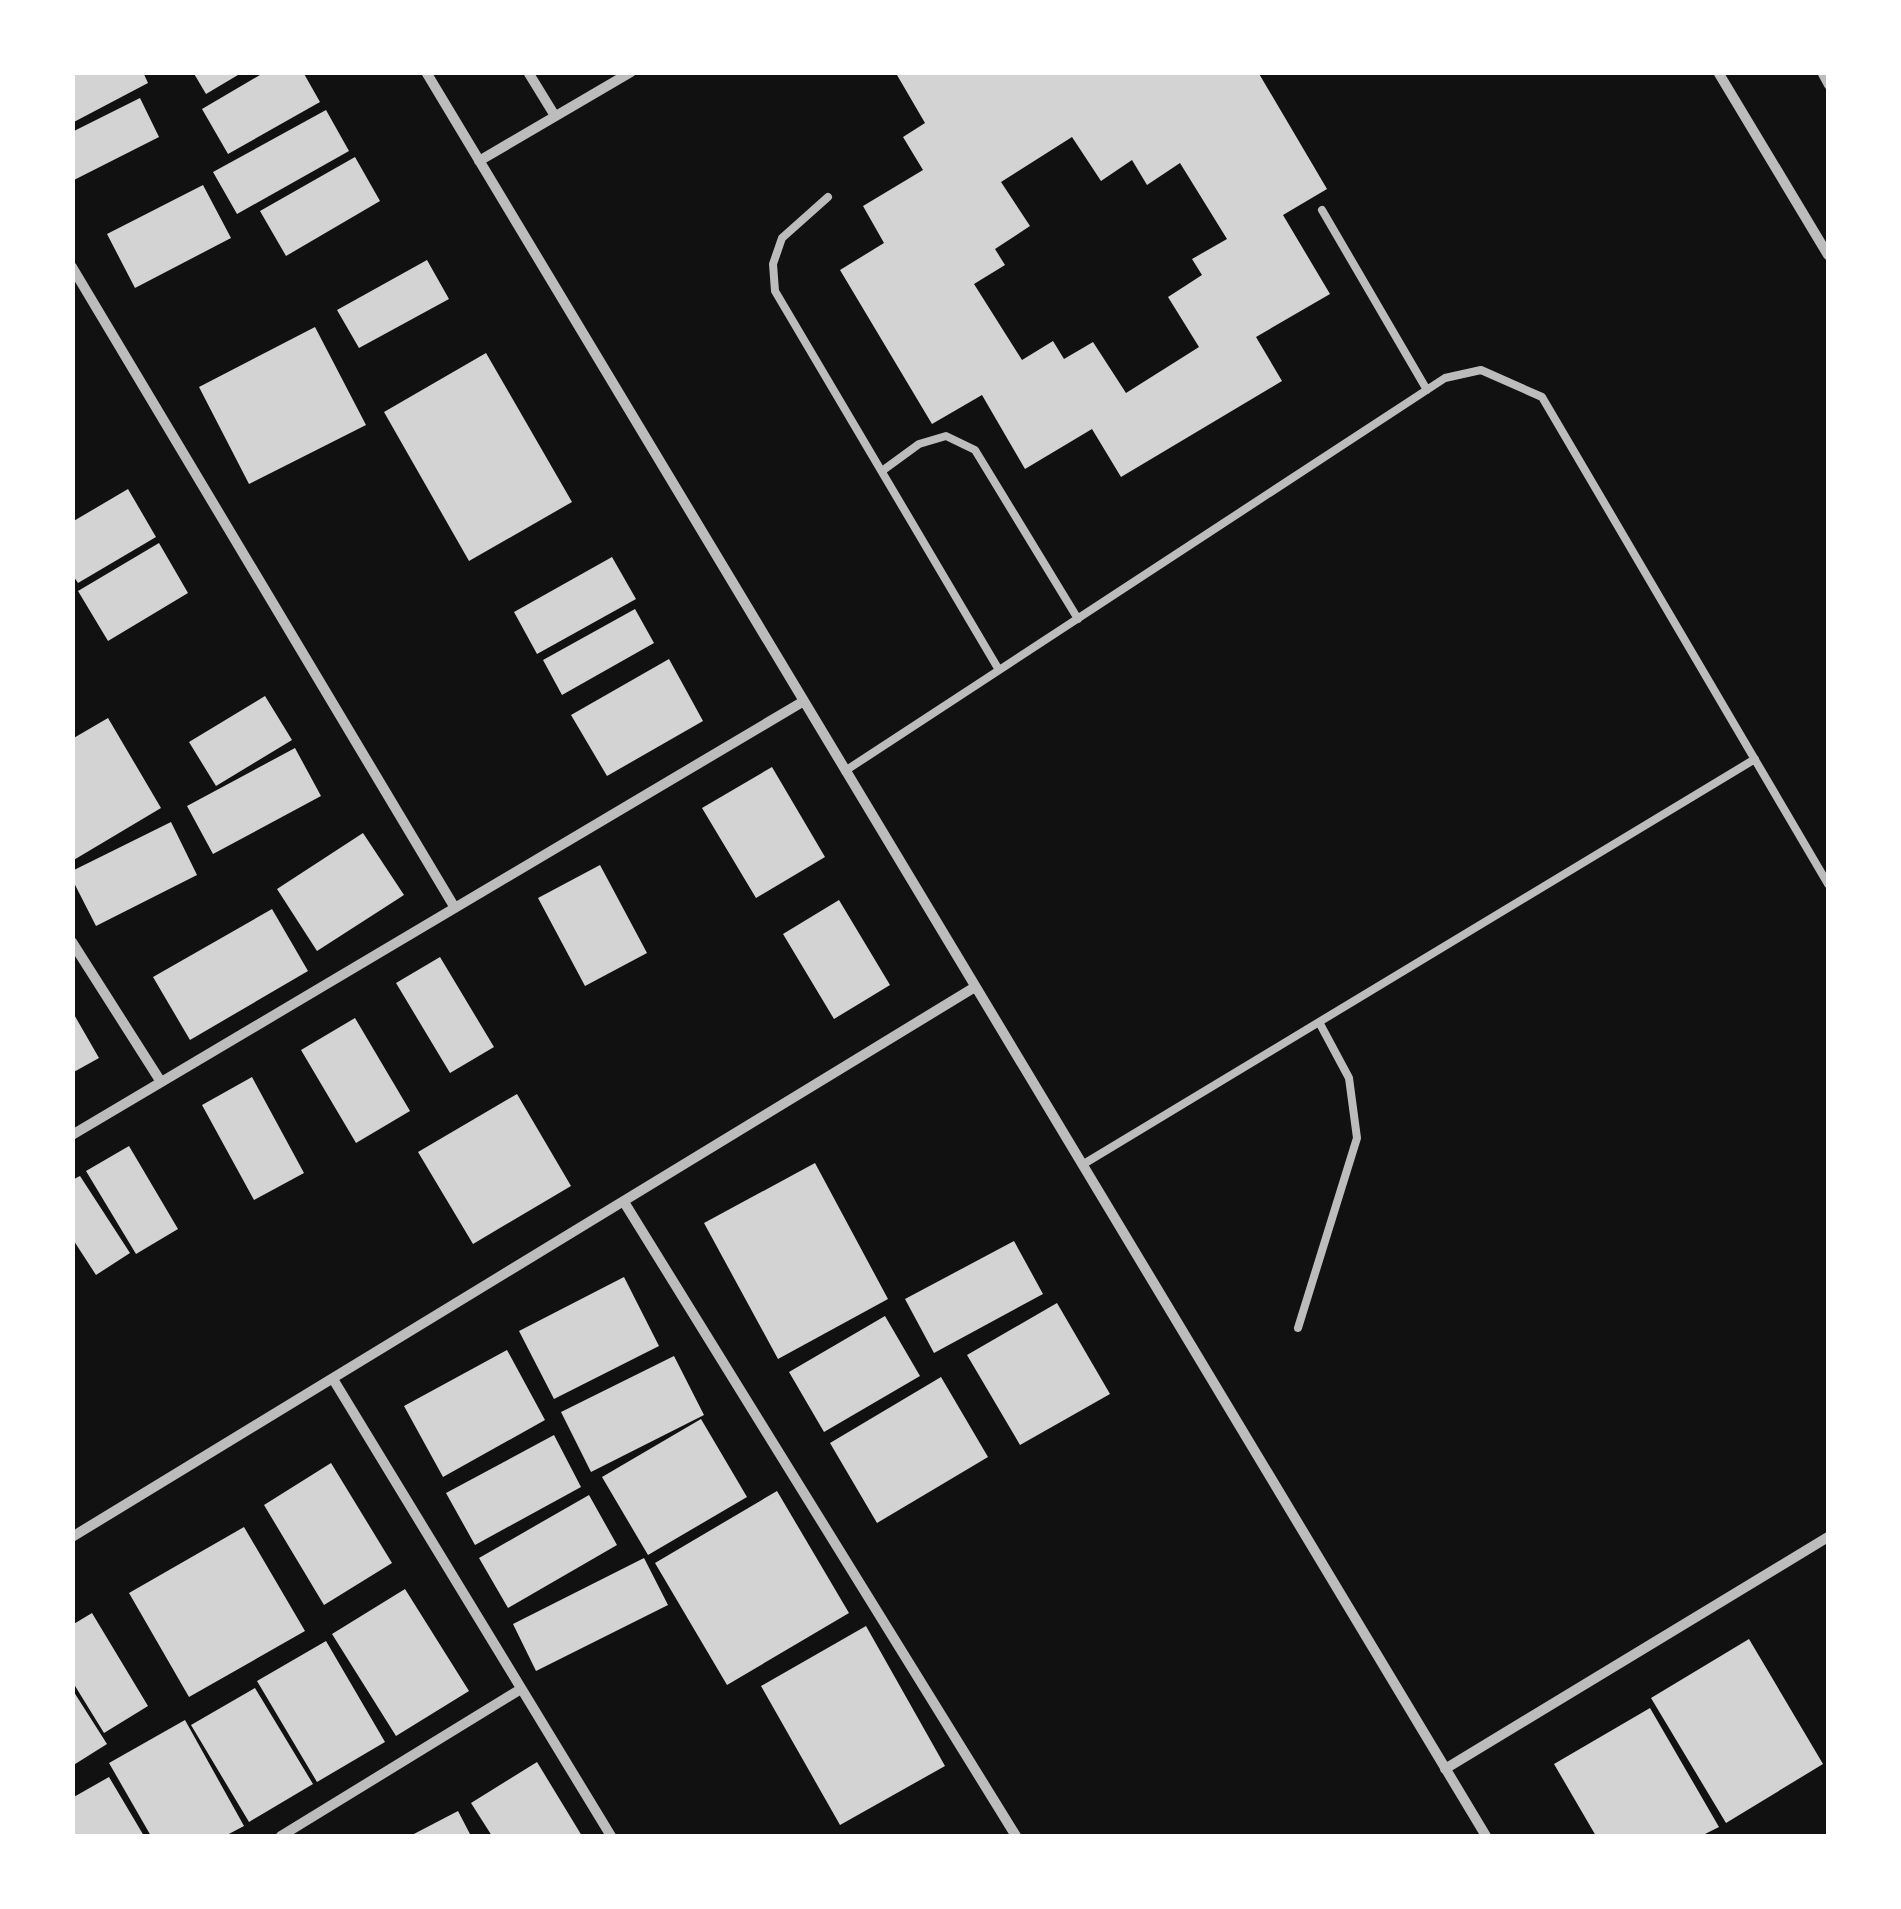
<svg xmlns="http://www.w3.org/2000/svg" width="1901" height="1909" viewBox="0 0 1901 1909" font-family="'IBM Plex Serif',serif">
  <rect width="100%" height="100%" fill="#111"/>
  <!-- building -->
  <path fill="#d3d3d3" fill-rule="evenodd" d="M 72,72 L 143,72 L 148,83 L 72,123 Z
    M 193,72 L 243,72 L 206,94 Z
    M 265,72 L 303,72 L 320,102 L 228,154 L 202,109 Z
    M 902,72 L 1258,72 L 1327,189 L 1283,215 L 1330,294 L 1256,337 L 1282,381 L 1121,477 L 1092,429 L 1025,469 L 982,395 L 932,424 L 840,270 L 884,243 L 863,206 L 923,170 L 903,137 L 925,123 L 897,75 ZM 1072,137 L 1101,181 L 1132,160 L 1147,185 L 1180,163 L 1227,239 L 1192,259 L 1202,275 L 1168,297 L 1199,347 L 1126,393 L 1093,342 L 1064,359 L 1053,341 L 1022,360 L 974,284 L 1005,265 L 995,249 L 1030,226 L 1001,182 Z
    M 140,98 L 159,137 L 72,181 L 72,132 Z
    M 326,110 L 349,151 L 237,214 L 213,172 Z
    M 355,157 L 380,201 L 286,256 L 260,211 Z
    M 203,185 L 231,238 L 135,288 L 107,234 Z
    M 427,260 L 449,299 L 359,348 L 337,310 Z
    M 315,327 L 366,425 L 249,484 L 199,387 Z
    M 486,353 L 572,502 L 469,561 L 384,412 Z
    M 128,489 L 156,537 L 78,583 L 72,574 L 72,522 Z
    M 159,543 L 188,593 L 108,641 L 78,591 Z
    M 612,557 L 636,599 L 537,654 L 514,612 Z
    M 635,609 L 654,643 L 562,695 L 543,660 Z
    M 669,659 L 703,721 L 607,776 L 571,715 Z
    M 265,696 L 292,740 L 216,786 L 189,742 Z
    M 108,718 L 161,808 L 72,861 L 72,739 Z
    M 295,748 L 321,796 L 213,854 L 187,806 Z
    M 772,767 L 825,857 L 756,898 L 702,808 Z
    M 171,822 L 197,875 L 96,926 L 72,879 L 72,871 Z
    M 363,833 L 404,895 L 317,951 L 277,889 Z
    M 600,865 L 647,953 L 585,986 L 538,898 Z
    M 839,900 L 890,985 L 834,1019 L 783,934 Z
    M 272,909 L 308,971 L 190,1040 L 153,977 Z
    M 440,957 L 494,1047 L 450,1073 L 396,983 Z
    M 72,1011 L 99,1058 L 72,1073 Z
    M 355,1018 L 410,1111 L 356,1143 L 301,1050 Z
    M 252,1077 L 304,1173 L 254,1200 L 202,1105 Z
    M 517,1094 L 571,1186 L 473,1244 L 418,1152 Z
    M 129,1146 L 178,1229 L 136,1254 L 86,1171 Z
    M 815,1163 L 888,1299 L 778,1359 L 704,1223 Z
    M 80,1176 L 130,1253 L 96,1275 L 72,1238 L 72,1180 Z
    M 1014,1241 L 1043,1294 L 934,1353 L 905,1299 Z
    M 624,1277 L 659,1346 L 554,1399 L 519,1331 Z
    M 1057,1303 L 1110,1394 L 1020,1445 L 967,1355 Z
    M 885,1316 L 920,1376 L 824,1432 L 789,1372 Z
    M 507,1350 L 545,1420 L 443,1477 L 404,1406 Z
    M 674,1356 L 704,1415 L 591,1472 L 561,1412 Z
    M 941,1377 L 988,1457 L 877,1523 L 830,1443 Z
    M 701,1419 L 747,1497 L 648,1555 L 602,1477 Z
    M 554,1435 L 581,1487 L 475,1545 L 446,1493 Z
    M 331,1463 L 392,1563 L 324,1605 L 264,1505 Z
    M 777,1491 L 849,1613 L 727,1685 L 655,1563 Z
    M 589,1495 L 617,1545 L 508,1608 L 479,1558 Z
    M 244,1527 L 305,1631 L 189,1697 L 129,1593 Z
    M 644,1558 L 668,1605 L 536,1671 L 513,1624 Z
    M 405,1589 L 469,1691 L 396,1736 L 332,1634 Z
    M 92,1613 L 148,1706 L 104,1733 L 72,1681 L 72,1625 Z
    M 866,1626 L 945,1766 L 840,1825 L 761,1686 Z
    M 1749,1639 L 1823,1764 L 1726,1823 L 1651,1698 Z
    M 326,1641 L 385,1742 L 317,1782 L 257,1681 Z
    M 255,1688 L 313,1784 L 249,1822 L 191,1725 Z
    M 72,1689 L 107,1744 L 72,1766 Z
    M 1650,1708 L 1719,1827 L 1701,1836 L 1596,1836 L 1554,1764 Z
    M 185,1720 L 244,1826 L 225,1836 L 151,1836 L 109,1763 Z
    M 537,1762 L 582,1836 L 492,1836 L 471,1803 Z
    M 109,1777 L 144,1836 L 72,1836 L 72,1798 Z
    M 458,1811 L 471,1836 L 410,1836 Z"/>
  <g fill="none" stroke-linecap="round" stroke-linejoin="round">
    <!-- service -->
    <path stroke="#bcbcbc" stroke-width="8" d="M 1821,72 L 1828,85
      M 828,197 L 782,238 L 773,264 L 775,291 L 999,670
      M 1322,210 L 1427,390
      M 882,471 L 919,444 L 946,436 L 975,450 L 1078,619
      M 845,771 L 1445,378 L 1481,370 L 1542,397 L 1828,884
      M 1082,1165 L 1755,759
      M 1298,1328 L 1357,1138 L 1349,1078 L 1319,1022"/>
    <!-- minor -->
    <path stroke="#bcbcbc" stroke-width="10" d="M 426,72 L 1486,1836
      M 528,72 L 555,116
      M 1718,72 L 1828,255
      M 479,161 L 631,72
      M 72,267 L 455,908
      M 72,942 L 161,1082
      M 72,1135 L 804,701
      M 624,1202 L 1016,1836
      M 333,1379 L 611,1836
      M 72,1537 L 975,987
      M 1445,1769 L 1828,1537
      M 281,1836 L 521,1689"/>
  </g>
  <!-- border -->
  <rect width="1901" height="1909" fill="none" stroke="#ffffff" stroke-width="150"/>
</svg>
